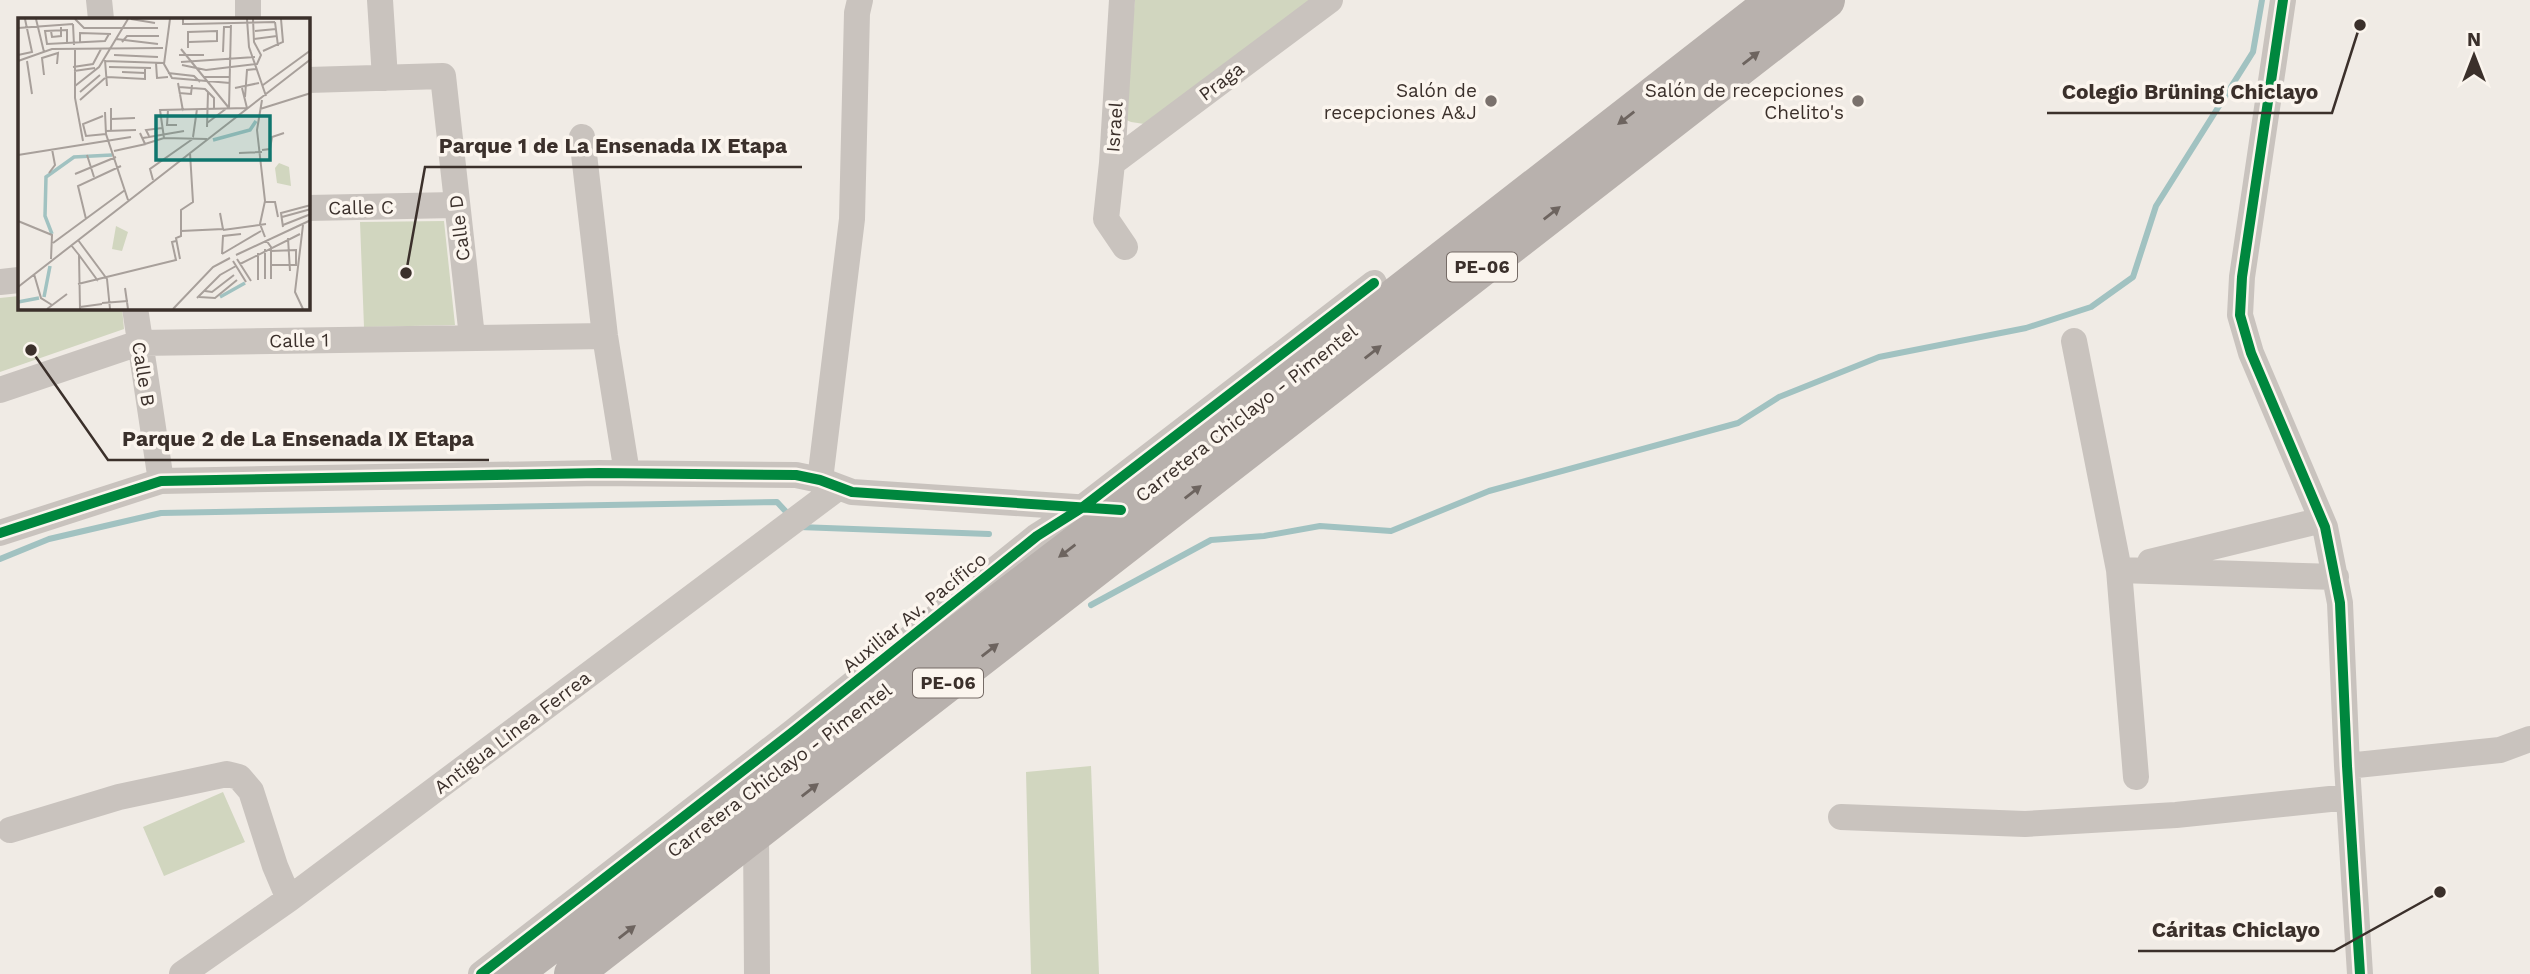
<svg xmlns="http://www.w3.org/2000/svg" width="2530" height="974" viewBox="0 0 2530 974" font-family="'Work Sans',sans-serif">
  <rect width="100%" height="100%" fill="#f0ebe5"/>
  <!-- green -->
  <path fill="#d1d6bf" d="M 1135,0 L 1315,0 L 1151,125 L 1131,122 L 1122,118 Z
    M 444,221 L 455,325 L 364,327 L 360,222 Z
    M 19,296 L 19,308 L 122,308 L 124,329 L 0,372 L 0,298 Z
    M 1091,766 L 1099,974 L 1031,974 L 1026,772 Z
    M 223,792 L 245,842 L 164,876 L 143,827 Z"/>
  <g fill="none" stroke-linecap="round" stroke-linejoin="round">
    <!-- stream -->
    <path stroke="#a1c2c1" stroke-width="6" d="M 799,527 L 989,534
      M 0,559 L 49,539 L 161,513 L 777,502 L 790,516
      M 1091,605 L 1211,540 L 1264,536 L 1320,526 L 1391,531 L 1489,491 L 1738,423 L 1779,397 L 1879,357 L 2026,328 L 2091,307 L 2133,277 L 2156,206 L 2253,52 L 2262,0"/>
    <!-- street -->
    <path stroke="#c9c3be" stroke-width="26" d="M 99,0 L 101,19
      M 380,0 L 385,78
      M 1122,0 L 1112,163 L 1106,219 L 1125,247
      M 2283,0 L 2242,277 L 2240,315 L 2251,353 L 2325,527 L 2340,603 L 2347,766 L 2360,974
      M 248,19 L 248,0
      M 308,80 L 443,76 L 472,337
      M 582,137 L 605,336 L 627,473
      M 1112,163 L 1330,0
      M 308,208 L 455,205
      M 0,282 L 19,280
      M 135,308 L 161,481
      M 2074,341 L 2119,570 L 2136,777
      M 0,390 L 139,343 L 605,336
      M 820,480 L 852,219 L 857,13 L 860,0
      M 0,533 L 161,481 L 599,473 L 796,475 L 820,480 L 852,492 L 1121,510
      M 2150,562 L 2322,520
      M 2119,570 L 2336,577
      M 2347,766 L 2500,750 L 2530,739
      M 1841,817 L 2025,824 L 2176,815 L 2349,797
      M 10,830 L 119,797 L 227,774 L 239,777 L 251,791 L 275,866 L 289,899
      M 756,832 L 757,974
      M 182,974 L 289,899 L 839,487
      M 481,974 L 794,731 L 1037,536 L 1083,507 L 1374,283"/>
    <!-- primary -->
    <path stroke="#b8b1ad" stroke-width="38" d="M 512,974 L 1121,510 L 1776,0
      M 573,974 L 1826,0"/>
    <!-- cycleway casing -->
    <g stroke="#fbf5ee" stroke-width="15">
      <path id="cycleway" d="M 2283,0 L 2242,277 L 2240,315 L 2251,353 L 2325,527 L 2340,603 L 2347,766 L 2360,974
        M 0,533 L 161,481 L 599,473 L 796,475 L 820,480 L 852,492 L 1121,510
        M 481,974 L 794,731 L 1037,536 L 1083,507 L 1374,283"/>
    </g>
    <!-- cycleway -->
    <use href="#cycleway" stroke="#00873e" stroke-width="10"/>
  </g>
  <!-- one-way arrows -->
  <defs><path id="oneway-solid" d="M-6-.8H1V-3.2L6.5 0L1 3.2V.8H-6Z" transform="scale(1.75)"/></defs>
  <g fill="#6d645f">
    <use href="#oneway-solid" transform="translate(1751 58) rotate(-38)"/>
    <use href="#oneway-solid" transform="translate(1626 118) rotate(142)"/>
    <use href="#oneway-solid" transform="translate(1552 213) rotate(-38)"/>
    <use href="#oneway-solid" transform="translate(1373 352) rotate(-38)"/>
    <use href="#oneway-solid" transform="translate(1193 492) rotate(-38)"/>
    <use href="#oneway-solid" transform="translate(1067 551) rotate(143)"/>
    <use href="#oneway-solid" transform="translate(990 650) rotate(-38)"/>
    <use href="#oneway-solid" transform="translate(810 790) rotate(-38)"/>
    <use href="#oneway-solid" transform="translate(627 932) rotate(-38)"/>
  </g>
  <!-- markers -->
  <g fill="#7a716c" stroke="#fbf5ee" stroke-width="2.5">
    <circle cx="1491" cy="101" r="7"/>
    <circle cx="1858" cy="101" r="7"/>
  </g>
  <g text-anchor="middle" stroke-width="7" stroke-linejoin="round" paint-order="stroke">
    <!-- shield labels -->
    <g fill="#fbf5ee" stroke="#756b66" stroke-width="2">
      <rect x="1447" y="252.5" width="70" height="29" rx="5"/>
      <rect x="913" y="668.5" width="70" height="29" rx="5"/>
    </g>
    <g font-size="18" font-weight="bold" fill="#3b302b">
      <text x="1482" y="273">PE-06</text>
      <text x="948" y="689">PE-06</text>
    </g>
    <!-- street labels -->
    <g font-size="19" fill="#3b302b" stroke="#fbf5ee">
      <text transform="translate(1221 81) rotate(-37)" y="7">Praga</text>
      <text transform="translate(1114 127) rotate(-86)" y="7">Israel</text>
      <text transform="translate(361 207) rotate(-1)" y="7">Calle C</text>
      <text transform="translate(459 228) rotate(-97)" y="7">Calle D</text>
      <text transform="translate(299 340) rotate(-1)" y="7">Calle 1</text>
      <text transform="translate(144 374) rotate(81)" y="7">Calle B</text>
      <text transform="translate(1246 413) rotate(-38)" y="7">Carretera Chiclayo - Pimentel</text>
      <text transform="translate(914 612) rotate(-39)" y="7">Auxiliar Av. Pacífico</text>
      <text transform="translate(512 732) rotate(-37)" y="7">Antigua Linea Ferrea</text>
      <text transform="translate(779 770) rotate(-37)" y="7">Carretera Chiclayo - Pimentel</text>
    </g>
    <!-- poi labels -->
    <g font-size="19" fill="#3b302b" stroke="#fbf5ee" text-anchor="end">
      <text x="1477" y="97">Salón de<tspan x="1477" dy="22">recepciones A&amp;J</tspan></text>
      <text x="1844" y="97">Salón de recepciones<tspan x="1844" dy="22">Chelito's</tspan></text>
    </g>
  </g>
  <!-- overview -->
  <g transform="translate(18 18)">
    <rect width="292" height="292" fill="#f0ebe5"/>
    <path d="M 261,145 L 271,149 L 273,168 L 259,165 L 257,150 ZM 98,208 L 110,214 L 104,233 L 94,231 Z" fill="#d1d6bf"/>
    <path fill="none" stroke="#a1c2c1" stroke-width="3.5" d="M 195,122 L 232,112 L 238,103M 34,216 L 27,198 L 28,159 L 56,139 L 94,137M 26,279 L 32,248M 202,279 L 227,265M 0,284 L 21,280"/>
    <path fill="none" stroke="#a8a09b" stroke-width="2" d="M 18,1 L 26,34M 57,1 L 66,10 L 140,10M 113,1 L 137,5M 152,1 L 146,46 L 154,60 L 212,65M 165,1 L 165,6 L 171,6 L 257,4M 229,1 L 231,29 L 248,78M 257,4 L 260,28M 55,6 L 56,27M 0,10 L 55,6M 33,13 L 34,19 L 43,18 L 43,9M 237,13 L 258,11M 98,21 L 140,26M 236,21 L 259,18M 49,24 L 49,12 L 27,13 L 29,26 L 87,23 L 91,16M 62,24 L 62,15 L 93,16M 104,24 L 109,18 L 141,18M 57,30 L 57,80 L 65,123M 170,30 L 170,14 L 199,13 L 199,23 L 171,24M 163,31 L 211,90M 245,33 L 265,24 L 263,1M 205,34 L 206,9 L 213,9M 0,37 L 14,34 L 7,1M 96,37 L 140,39M 161,37 L 186,37M 87,42 L 89,68M 0,43 L 34,31 L 145,30M 9,43 L 14,76M 87,43 L 146,45M 163,44 L 237,39M 138,45 L 139,60 L 150,59M 164,47 L 188,52 L 239,46 L 243,37 L 236,24 L 235,1M 55,49 L 75,46 L 83,31M 91,49 L 133,50M 56,53 L 77,50M 104,54 L 127,55M 150,55 L 176,58 L 182,64M 26,57 L 24,40 L 40,35 L 39,46M 89,59 L 127,61 L 127,50M 186,59 L 212,59M 160,65 L 165,93M 245,67 L 293,32M 57,68 L 81,49 L 110,1M 161,69 L 187,71 L 196,80 L 196,90M 217,70 L 241,65M 62,74 L 82,57M 161,75 L 173,76 L 174,67M 227,79 L 229,52 L 238,51M 62,82 L 87,60M 244,82 L 239,112 L 247,183 L 242,206 L 247,219M 93,90 L 93,113M 211,90 L 213,5M 242,91 L 293,75M 150,92 L 149,107 L 159,107M 87,94 L 88,116 L 110,182M 85,98 L 65,106 L 68,118 L 88,116M 93,101 L 117,100M 189,105 L 209,90M 189,109 L 190,74M 88,113 L 118,112M 122,115 L 127,126 L 146,120 L 189,121M 131,118 L 128,112 L 144,110M 175,119 L 179,91M 125,120 L 166,113M 146,120 L 142,92 L 229,90 L 224,70M 244,132 L 252,131 L 254,119 L 266,115M 96,133 L 128,126M 221,135 L 244,134M 0,137 L 113,119M 69,137 L 76,159M 31,155 L 37,147 L 34,131M 57,156 L 98,139M 135,162 L 132,151 L 176,120M 0,175 L 0,202M 247,184 L 257,184 L 260,199M 264,199 L 293,191M 68,201 L 60,168 L 103,148M 0,203 L 34,217 L 33,241M 265,207 L 293,196M 285,207 L 277,274 L 285,291M 265,209 L 263,195 L 293,187M 205,212 L 248,206M 163,213 L 205,211 L 202,195M 270,220 L 272,253M 60,222 L 89,261 L 92,291M 248,222 L 253,229 L 253,261M 35,225 L 107,172M 53,227 L 61,237 L 62,291M 247,231 L 247,261M 204,236 L 243,213M 204,236 L 205,218 L 223,216M 61,237 L 80,263M 218,237 L 293,202M 162,241 L 158,220 L 163,218 L 163,192 L 175,184 L 172,135M 219,241 L 233,263M 215,243 L 228,264M 222,246 L 282,216M 253,247 L 278,247 L 278,232 L 253,233M 16,256 L 23,280 L 34,287M 240,262 L 240,235M 60,266 L 158,242 L 154,224 L 158,223M 0,269 L 293,41M 107,270 L 110,291M 187,273 L 194,274 L 216,257M 181,279 L 197,280 L 219,262M 179,280 L 202,257 L 218,248M 84,285 L 110,283M 62,289 L 84,286M 29,291 L 49,276M 155,291 L 195,249 L 212,240"/>
    <path fill="#0f766e" fill-opacity="0.15" stroke="#0f766e" stroke-width="3.5" d="M 138,98 L 252,98 L 252,142 L 138,142 Z"/>
    <rect width="292" height="292" fill="none" stroke="#3b302b" stroke-width="3.5"/>
  </g>
  <!-- callouts -->
  <path fill="none" stroke="#3b302b" stroke-width="2.5" d="M2360 25L2332 113H2047M406 273L425 167H802M31 350L108 460H489M2440 892L2334 951H2138"/>
  <g fill="#3b302b" stroke="#fbf5ee" stroke-width="2.5">
    <circle cx="2360" cy="25" r="7"/>
    <circle cx="406" cy="273" r="7"/>
    <circle cx="31" cy="350" r="7"/>
    <circle cx="2440" cy="892" r="7"/>
  </g>
  <g font-size="21" text-anchor="middle" font-weight="bold" fill="#3b302b" stroke="#fbf5ee" stroke-width="7" stroke-linejoin="round" paint-order="stroke">
    <text x="2190" y="99">Colegio Brüning Chiclayo</text>
    <text x="613" y="153">Parque 1 de La Ensenada IX Etapa</text>
    <text x="298" y="446">Parque 2 de La Ensenada IX Etapa</text>
    <text x="2236" y="937">Cáritas Chiclayo</text>
  </g>
  <!-- north arrow -->
  <g transform="translate(2474 56)" stroke="#fbf5ee" stroke-width="5" paint-order="stroke">
  <path d="M0-5L12 26L0 18L-12 26Z" fill="#3b302b"/>
  <text y="-10" font-size="19" font-weight="bold" text-anchor="middle" fill="#3b302b">N</text>
  </g>
</svg>
